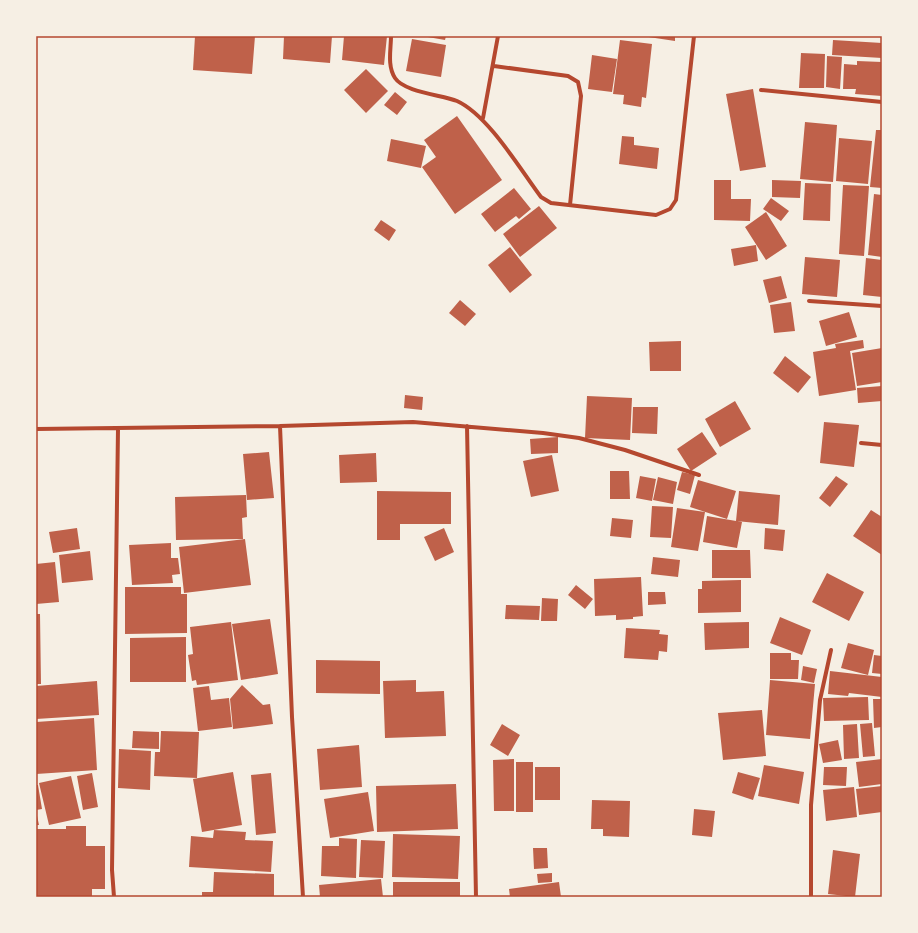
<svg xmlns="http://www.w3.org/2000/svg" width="918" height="933" viewBox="0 0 918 933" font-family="'PT Sans',sans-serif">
  <rect width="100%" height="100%" fill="#f6efe4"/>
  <!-- building -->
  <path fill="#bf614a" d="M 195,36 L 255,36 L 252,74 L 193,70 Z
    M 284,36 L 332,36 L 330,63 L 283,59 Z
    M 344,36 L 387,36 L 384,65 L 342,60 Z
    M 422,36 L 446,36 L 445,40 Z
    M 642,36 L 675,36 L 675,41 Z
    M 412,39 L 446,45 L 441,77 L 406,71 Z
    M 620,40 L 652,44 L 646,98 L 642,97 L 641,107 L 623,104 L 624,95 L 613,94 Z
    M 833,40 L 882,43 L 882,58 L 832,55 Z
    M 801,53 L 825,54 L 824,88 L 799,88 Z
    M 592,55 L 617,59 L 612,92 L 588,89 Z
    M 827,56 L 842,57 L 840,89 L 826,87 Z
    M 857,61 L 882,62 L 882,96 L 855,94 L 856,89 L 843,89 L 844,64 L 857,65 Z
    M 366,69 L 388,91 L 366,113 L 344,90 Z
    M 753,89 L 766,167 L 740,171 L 726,94 Z
    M 395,92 L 407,102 L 397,115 L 384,105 Z
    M 457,116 L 502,180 L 455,214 L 422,167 L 436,157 L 424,140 Z
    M 805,122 L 837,125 L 833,182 L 800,179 Z
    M 876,130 L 882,130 L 882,188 L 870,187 Z
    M 622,136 L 634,137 L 634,145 L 659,148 L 657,169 L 619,164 Z
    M 839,138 L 872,141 L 868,184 L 836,181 Z
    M 391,139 L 426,146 L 421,168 L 387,161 Z
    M 714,180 L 731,180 L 731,199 L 751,199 L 750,221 L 714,220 Z
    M 772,180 L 801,181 L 800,198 L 772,197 Z
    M 805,183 L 831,184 L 830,221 L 803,220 Z
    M 843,185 L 869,186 L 864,256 L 839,254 Z
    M 514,188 L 531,209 L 519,219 L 516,216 L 495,232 L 481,214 Z
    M 874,194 L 882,195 L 882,257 L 868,255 Z
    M 771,198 L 789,211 L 781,221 L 763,209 Z
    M 539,206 L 557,228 L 520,257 L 503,234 Z
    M 766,212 L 787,246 L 766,260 L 745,227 Z
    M 381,220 L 396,230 L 389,241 L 374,230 Z
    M 756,245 L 758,261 L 734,266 L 731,249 Z
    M 510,247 L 532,275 L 510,293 L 488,265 Z
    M 805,257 L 840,260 L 837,297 L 802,294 Z
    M 866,258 L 882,260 L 882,297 L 863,295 Z
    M 781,276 L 787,298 L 769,303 L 763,280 Z
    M 460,300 L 476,314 L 465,326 L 449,313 Z
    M 791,302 L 795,331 L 774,333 L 770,305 Z
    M 849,312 L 857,337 L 826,346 L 819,321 Z
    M 863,340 L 864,348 L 850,351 L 856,390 L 819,396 L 813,352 L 836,348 L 835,344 Z
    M 681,341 L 681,371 L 650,371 L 649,342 Z
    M 882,348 L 882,382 L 857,386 L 852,353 Z
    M 785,356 L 811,377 L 798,393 L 773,373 Z
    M 882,386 L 882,401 L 858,403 L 857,388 Z
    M 405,395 L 423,397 L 422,410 L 404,408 Z
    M 587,396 L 632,398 L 630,440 L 585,438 Z
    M 735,401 L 751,429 L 720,447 L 705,419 Z
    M 633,407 L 658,407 L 657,434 L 632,433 Z
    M 824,422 L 859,425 L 854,467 L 820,463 Z
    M 702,432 L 717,454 L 691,471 L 677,449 Z
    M 558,437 L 558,453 L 531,454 L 530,439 Z
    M 269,452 L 274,498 L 247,500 L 243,454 Z
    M 376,453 L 377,482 L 340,483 L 339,455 Z
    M 552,455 L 559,491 L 531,497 L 523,461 Z
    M 610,471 L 629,471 L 630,499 L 610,499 Z
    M 682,472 L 695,475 L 690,494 L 677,490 Z
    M 640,476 L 656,479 L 652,501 L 636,498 Z
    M 836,476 L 848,484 L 830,507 L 819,498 Z
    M 658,477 L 677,482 L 673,504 L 653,500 Z
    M 698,480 L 736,491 L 727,519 L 690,507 Z
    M 377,491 L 451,492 L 451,524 L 400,524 L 400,540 L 377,540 Z
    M 739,491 L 780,495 L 778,525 L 736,521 Z
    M 246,495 L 247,517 L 242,518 L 243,539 L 176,540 L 175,497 Z
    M 652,506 L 673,507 L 671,538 L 650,537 Z
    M 677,508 L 705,512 L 698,551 L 671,547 Z
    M 871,510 L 882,517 L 882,555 L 853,536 Z
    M 707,516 L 742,522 L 737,548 L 703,542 Z
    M 612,518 L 633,520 L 631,538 L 610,536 Z
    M 77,528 L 80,549 L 53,553 L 49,532 Z
    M 444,528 L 454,552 L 435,561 L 424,537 Z
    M 765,528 L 785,530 L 783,551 L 764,549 Z
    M 245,539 L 251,585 L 184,593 L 179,547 Z
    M 171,543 L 171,558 L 178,558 L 180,574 L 172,575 L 173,583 L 132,585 L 129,545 Z
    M 712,550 L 750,550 L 751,578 L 712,578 Z
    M 90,551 L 93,580 L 62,583 L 59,555 Z
    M 653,557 L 680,560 L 678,577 L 651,574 Z
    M 55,562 L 59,602 L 36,604 L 36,564 Z
    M 827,573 L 864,592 L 849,621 L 812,602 Z
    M 641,577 L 643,616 L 633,617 L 633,619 L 616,620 L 616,615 L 595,616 L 594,579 Z
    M 741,580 L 741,612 L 698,613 L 698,589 L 702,589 L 702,581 Z
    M 576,585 L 593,599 L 585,609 L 568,595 Z
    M 125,587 L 181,587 L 181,594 L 187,594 L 187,633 L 125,634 Z
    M 648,592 L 665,592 L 666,604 L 648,605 Z
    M 542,598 L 558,599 L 557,621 L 541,621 Z
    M 506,605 L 540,606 L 539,620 L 505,619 Z
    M 36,614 L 40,614 L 41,684 L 36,684 Z
    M 780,617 L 811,630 L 802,655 L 770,643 Z
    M 270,619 L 278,674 L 241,680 L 232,624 Z
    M 231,622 L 238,680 L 197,685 L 196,680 L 192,681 L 188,655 L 193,654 L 190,627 Z
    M 749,622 L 749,648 L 705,650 L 704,623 Z
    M 626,628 L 660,630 L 659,634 L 668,635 L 667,652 L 659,651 L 658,660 L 624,658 Z
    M 186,637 L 186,682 L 130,682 L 130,638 Z
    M 848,643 L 874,650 L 868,675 L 841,668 Z
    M 770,653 L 791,653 L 791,660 L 799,660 L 798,679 L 770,679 Z
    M 874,655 L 882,656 L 882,674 L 872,673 Z
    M 316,660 L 380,661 L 380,694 L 316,693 Z
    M 803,666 L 817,669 L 814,683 L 801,680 Z
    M 830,671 L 882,677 L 882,697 L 849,693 L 848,696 L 828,694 Z
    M 416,680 L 416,692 L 444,691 L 446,736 L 385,738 L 383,681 Z
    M 770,680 L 815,684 L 810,739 L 766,735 Z
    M 97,681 L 99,715 L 36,719 L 36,686 Z
    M 242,685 L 263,705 L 270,704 L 273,724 L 233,729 L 230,699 Z
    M 209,686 L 211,700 L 229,698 L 232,727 L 198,731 L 193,688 Z
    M 868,697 L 869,720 L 824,721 L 823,698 Z
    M 873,699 L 882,699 L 882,727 L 874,728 Z
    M 762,710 L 766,756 L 723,760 L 718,713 Z
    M 94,718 L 97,770 L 36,774 L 36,722 Z
    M 872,723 L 875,756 L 863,757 L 860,724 Z
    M 502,724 L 520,735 L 508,756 L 490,745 Z
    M 857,724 L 859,758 L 844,759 L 843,725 Z
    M 133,731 L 159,732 L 159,749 L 132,748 Z
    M 161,731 L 199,732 L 197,778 L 154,776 L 155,752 L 160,752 Z
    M 838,740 L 842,760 L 823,763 L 819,744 Z
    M 359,745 L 362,787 L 320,790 L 317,749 Z
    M 119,749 L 151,751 L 150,790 L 118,788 Z
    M 514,759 L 514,811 L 494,811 L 493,760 Z
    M 882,759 L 882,784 L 859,787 L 856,762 Z
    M 516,762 L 533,762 L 533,812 L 516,812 Z
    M 764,765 L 804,772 L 799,804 L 758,796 Z
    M 535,767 L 560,767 L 560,800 L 535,800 Z
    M 824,767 L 847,767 L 846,786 L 823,785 Z
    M 233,772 L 242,825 L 202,832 L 193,779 Z
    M 738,772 L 760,778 L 753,800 L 732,793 Z
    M 92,773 L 98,807 L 83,810 L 77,776 Z
    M 271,773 L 276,833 L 256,835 L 251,775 Z
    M 71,776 L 81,818 L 49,825 L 39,783 Z
    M 456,784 L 458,829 L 377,832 L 376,786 Z
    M 36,785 L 38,785 L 42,809 L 36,810 Z
    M 882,786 L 882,812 L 859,815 L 856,789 Z
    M 854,787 L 857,817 L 826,821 L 823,790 Z
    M 368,792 L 374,831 L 330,838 L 324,799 Z
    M 592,800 L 630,801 L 629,837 L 603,836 L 603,829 L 591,829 Z
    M 694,809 L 715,811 L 712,837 L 692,835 Z
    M 36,811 L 39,825 L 36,825 Z
    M 66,826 L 86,826 L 86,846 L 105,846 L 105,889 L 92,889 L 92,897 L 36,897 L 36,829 L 66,829 Z
    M 214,830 L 246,832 L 245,840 L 273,841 L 271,872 L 189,867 L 191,836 L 213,838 Z
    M 393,834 L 460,836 L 458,879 L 392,877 Z
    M 339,838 L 357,839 L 356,878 L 321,876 L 322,846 L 339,846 Z
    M 361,840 L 385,841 L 383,878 L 359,877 Z
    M 533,848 L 547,848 L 548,868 L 534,869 Z
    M 833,850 L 860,854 L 855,897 L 828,894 Z
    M 214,872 L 274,874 L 274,897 L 202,897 L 202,892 L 213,892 Z
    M 552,873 L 552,882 L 538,883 L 537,874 Z
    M 381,879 L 383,897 L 320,897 L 319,885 Z
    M 393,882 L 460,882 L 460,897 L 393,897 Z
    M 559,882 L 561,897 L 510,897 L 509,889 Z"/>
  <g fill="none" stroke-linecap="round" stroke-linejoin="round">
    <!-- minor -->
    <path stroke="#b5482f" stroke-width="4" d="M 391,36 C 391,49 387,66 395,78 C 404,92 442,95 457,101 C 488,115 520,169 541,197 L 551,203 L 656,215 L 670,209 L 676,200 L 694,36
      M 494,66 L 568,76 L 578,82 L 581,96 L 570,205
      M 761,90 L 882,102
      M 483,118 L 498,36
      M 809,301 L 882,306
      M 467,426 L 476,897
      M 36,429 L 280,426
      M 861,443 L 882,445
      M 114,897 L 112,870 L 118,429
      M 303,897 L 292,717 L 280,426 L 413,422 L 543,433 L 579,438 L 625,450 L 699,475
      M 811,897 L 811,805 L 820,700 L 831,650"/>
  </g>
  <!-- border -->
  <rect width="918" height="933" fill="none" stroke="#f6efe4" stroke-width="74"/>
  <rect x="37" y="37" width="844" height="859" fill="none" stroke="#b5482f" stroke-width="1.5"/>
</svg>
